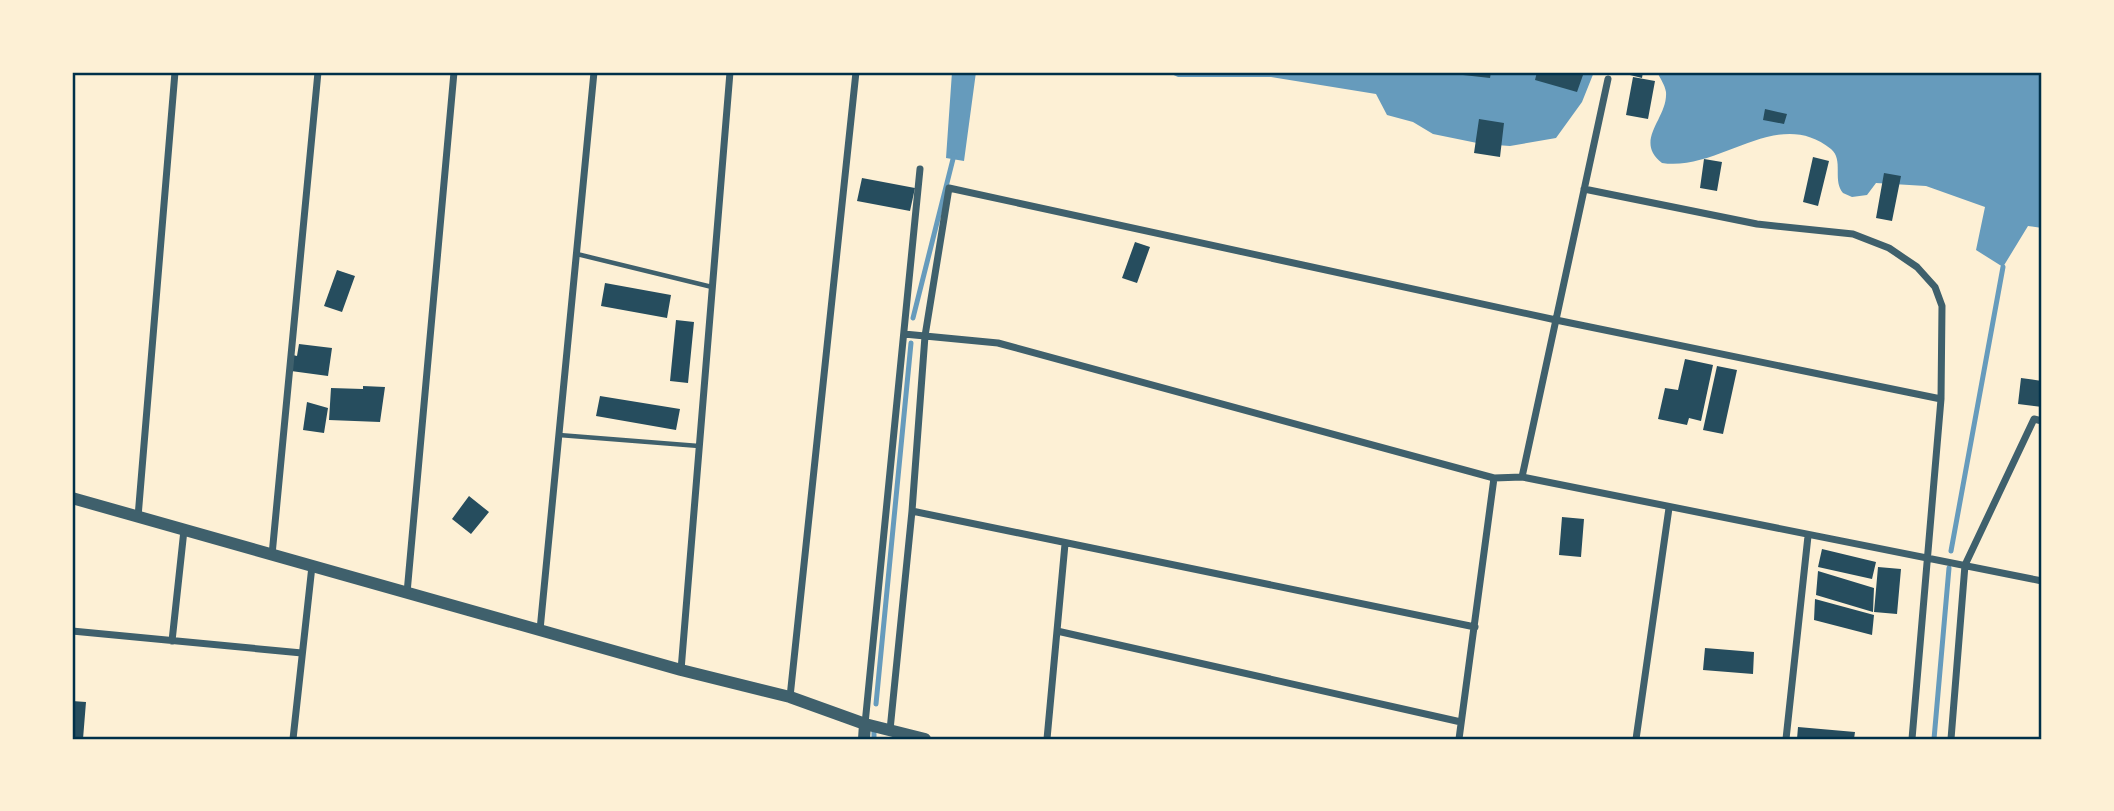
<svg xmlns="http://www.w3.org/2000/svg" width="2114" height="811" viewBox="0 0 2114 811" font-family="Helvetica,sans-serif">
  <rect width="100%" height="100%" fill="#fdf0d5"/>
  <!-- water -->
  <path fill="#669bbc" d="M 952,72 L 976,72 L 964,161 L 946,158 Z
    M 1167,72 L 1594,72 L 1582,102 L 1556,138 L 1510,146 L 1482,144 L 1433,134 L 1413,122 L 1387,115 L 1376,94 L 1271,77 L 1178,77 Z
    M 1657,72 L 2042,72 L 2042,228 L 2028,226 L 2003,267 L 1976,250 L 1985,207 L 1926,186 L 1876,183 L 1867,195 L 1852,197 L 1843,193 C 1832,180 1844,160 1831,149 C 1777,105 1720,172 1662,163 C 1633,140 1668,119 1666,92 C 1665,85 1660,78 1657,72 Z"/>
  <g fill="none" stroke-linecap="round" stroke-linejoin="round">
    <!-- stream -->
    <path stroke="#669bbc" stroke-width="5" d="M 913,318 L 954,155
      M 1951,551 L 2003,267
      M 876,704 L 911,343
      M 874,739 L 874,732
      M 1934,739 L 1949,568"/>
  </g>
  <!-- building -->
  <path fill="#264d5e" d="M 1463,72 L 1491,72 L 1490,78 L 1463,75 Z
    M 1537,72 L 1573,72 L 1583,75 L 1577,92 L 1535,80 Z
    M 1618,72 L 1643,72 L 1642,78 Z
    M 1633,77 L 1655,81 L 1648,119 L 1626,115 Z
    M 1765,109 L 1787,114 L 1784,124 L 1763,120 Z
    M 1479,119 L 1504,123 L 1500,157 L 1474,153 Z
    M 1813,157 L 1829,161 L 1818,206 L 1803,202 Z
    M 1704,159 L 1722,162 L 1717,191 L 1700,188 Z
    M 1884,173 L 1901,176 L 1892,221 L 1876,218 Z
    M 862,178 L 915,188 L 910,211 L 857,201 Z
    M 1135,242 L 1150,247 L 1137,283 L 1122,278 Z
    M 337,270 L 355,276 L 342,312 L 324,306 Z
    M 605,283 L 671,295 L 667,318 L 601,306 Z
    M 676,320 L 694,322 L 688,383 L 670,381 Z
    M 299,344 L 332,348 L 328,376 L 291,371 L 293,355 L 297,356 Z
    M 1685,359 L 1713,365 L 1701,421 L 1689,418 L 1687,425 L 1658,419 L 1665,388 L 1678,390 Z
    M 1717,366 L 1737,370 L 1723,434 L 1703,430 Z
    M 2021,378 L 2042,381 L 2042,407 L 2018,404 Z
    M 363,386 L 385,387 L 380,422 L 329,420 L 331,388 L 363,389 Z
    M 600,396 L 680,409 L 676,430 L 596,416 Z
    M 307,402 L 328,408 L 324,433 L 303,430 Z
    M 469,496 L 489,512 L 471,534 L 452,519 Z
    M 1562,517 L 1584,519 L 1581,557 L 1559,555 Z
    M 1822,549 L 1876,562 L 1872,579 L 1818,567 Z
    M 1878,567 L 1901,569 L 1897,614 L 1874,612 Z
    M 1818,571 L 1874,588 L 1873,612 L 1816,595 Z
    M 1815,599 L 1874,615 L 1872,635 L 1814,620 Z
    M 1705,648 L 1754,652 L 1753,674 L 1703,670 Z
    M 72,701 L 86,702 L 83,739 L 72,739 Z
    M 1798,727 L 1855,732 L 1854,739 L 1797,739 Z"/>
  <g fill="none" stroke-linecap="round" stroke-linejoin="round">
    <!-- service -->
    <path stroke="#3f606c" stroke-width="4.5" d="M 577,254 L 712,287
      M 559,435 L 699,446"/>
    <!-- minor -->
    <path stroke="#3f606c" stroke-width="7" d="M 1584,189 L 1757,224 L 1853,234 L 1889,248 L 1917,267 L 1935,287 L 1942,306 L 1941,399 L 1912,739
      M 904,334 L 998,343 L 1494,478 L 1522,477 L 2042,581
      M 1522,477 L 1608,79
      M 912,511 L 1475,627
      M 138,517 L 175,72
      M 272,555 L 318,72
      M 407,593 L 454,72
      M 540,630 L 594,72
      M 72,631 L 302,653
      M 1057,631 L 1461,722
      M 172,641 L 184,530
      M 681,670 L 730,72
      M 790,697 L 856,72
      M 865,724 L 920,169
      M 890,730 L 912,511 L 925,336 L 949,188 L 1556,320 L 1941,399
      M 293,739 L 312,566
      M 1047,739 L 1065,544
      M 1459,739 L 1494,478
      M 1636,739 L 1669,508
      M 1786,739 L 1808,536
      M 1951,739 L 1965,565 L 2034,419 L 2042,421"/>
    <!-- tertiary -->
    <path stroke="#3f606c" stroke-width="12" d="M 72,498 L 681,670 L 790,697 L 865,724 L 925,739
      M 864,739 L 865,724"/>
  </g>
  <!-- border -->
  <rect width="2114" height="811" fill="none" stroke="#fdf0d5" stroke-width="147"/>
  <rect x="74" y="74" width="1966" height="664" fill="none" stroke="#003049" stroke-width="2.5"/>
</svg>
